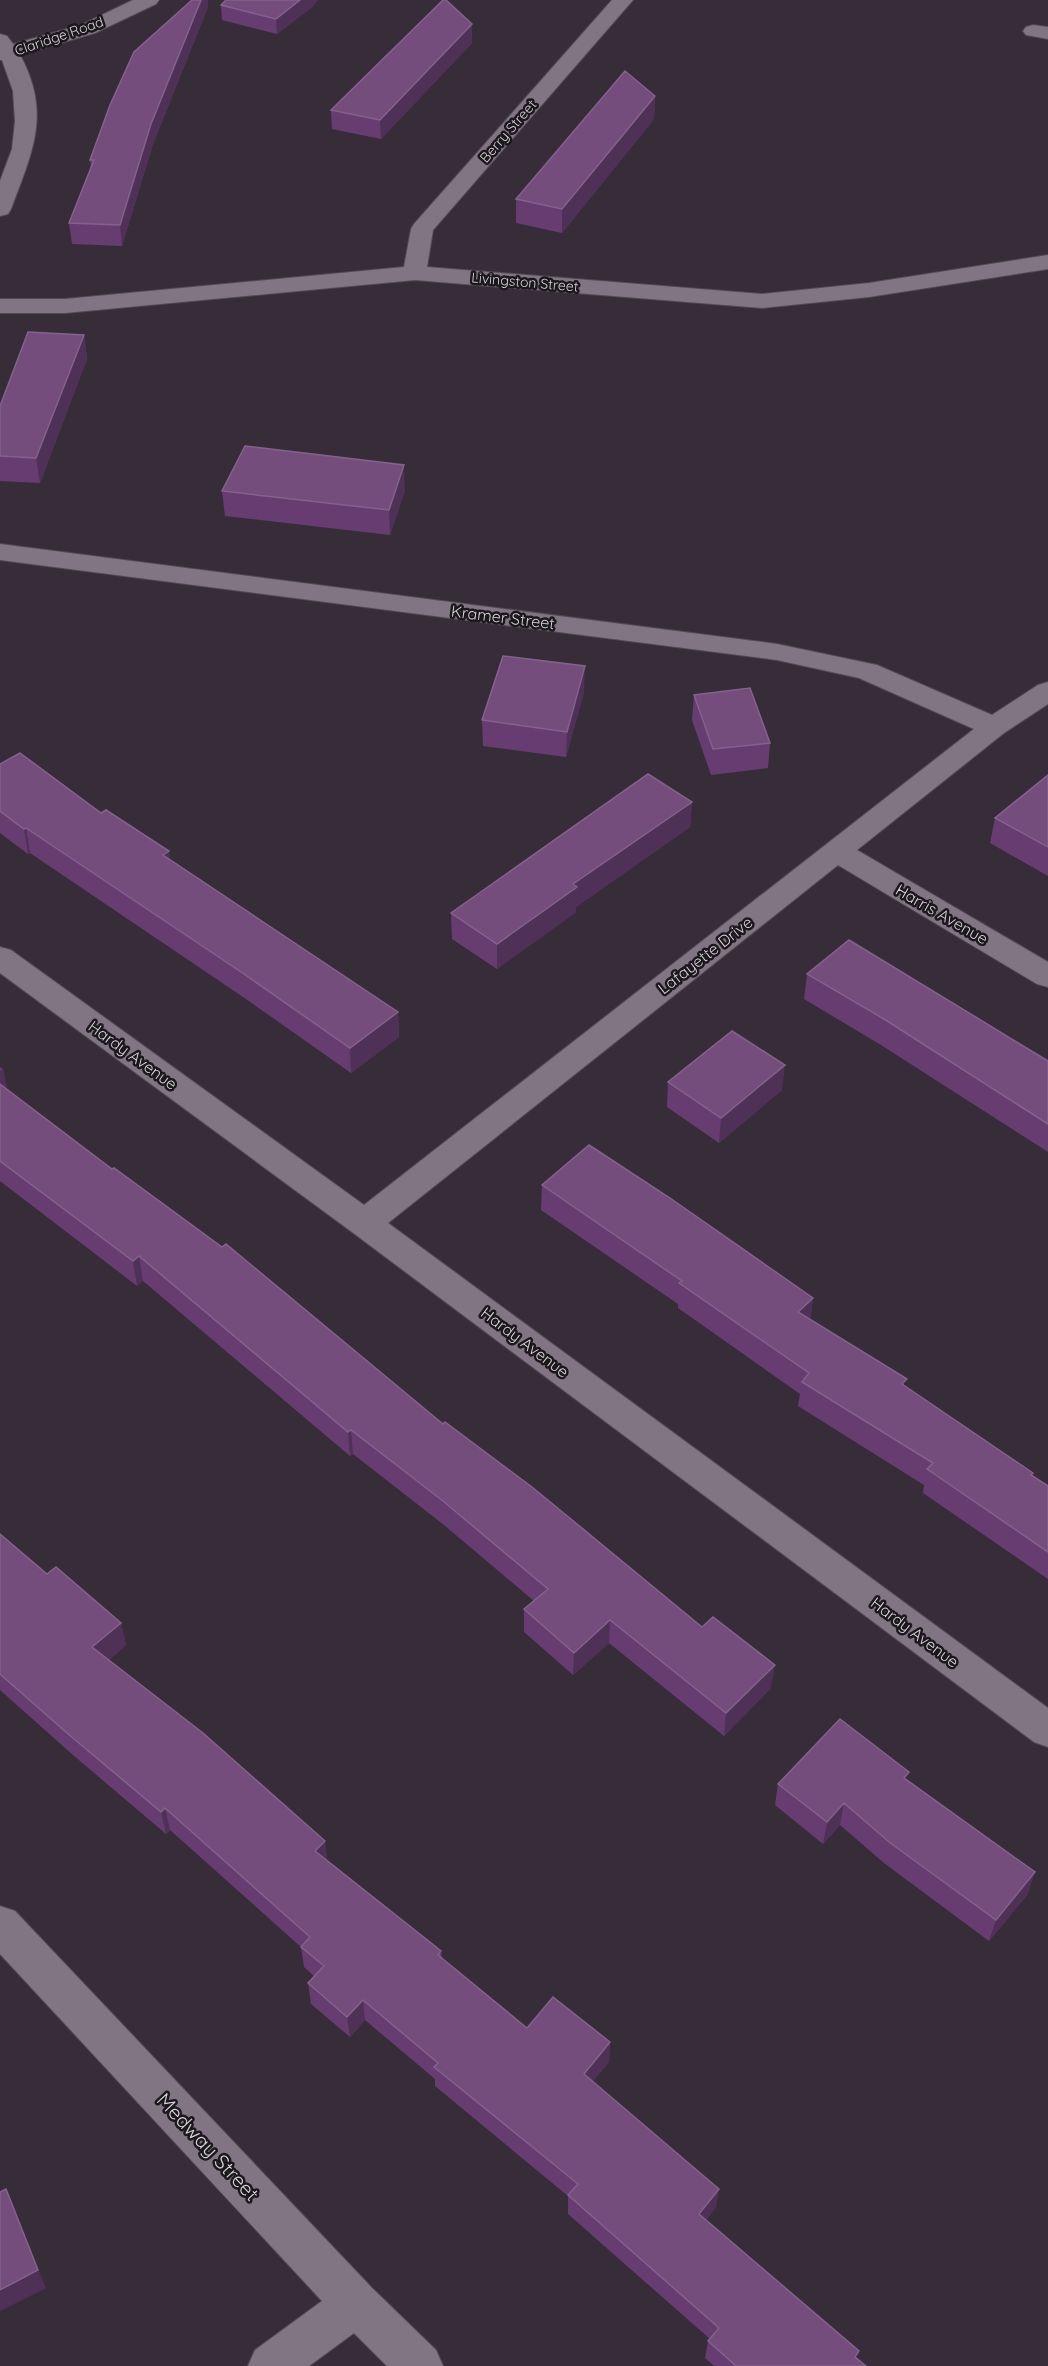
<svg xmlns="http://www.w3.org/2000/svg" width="1048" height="2366" viewBox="0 0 1048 2366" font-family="Quicksand,sans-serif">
  <rect width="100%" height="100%" fill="#372d39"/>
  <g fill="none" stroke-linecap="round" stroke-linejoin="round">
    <!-- street casing -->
    <g stroke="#524a54" stroke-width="2">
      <path id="street" d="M 133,0 L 159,0 L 156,4 L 95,33 L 20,55 C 52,113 32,153 11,209 L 8,214 L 0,216 L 0,181 L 12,149 L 15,121 L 13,91 L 2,60 L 0,60 L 0,34 L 7,36 L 13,44 L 81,25 Z
        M 612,0 L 633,0 L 433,230 L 427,267 L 762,294 L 869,283 L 1048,255 L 1048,269 L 869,297 L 762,308 L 415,280 L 65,313 L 0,313 L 0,299 L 65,299 L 404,267 L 411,229 L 414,224 Z
        M 1033,25 L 1048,27 L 1048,39 L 1026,35 L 1023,31 L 1026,27 Z
        M 0,544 L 777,644 L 877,665 L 992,715 L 1038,685 L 1048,682 L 1048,704 L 1004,733 L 857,850 L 1048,962 L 1048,987 L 1037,984 L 838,865 L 388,1223 L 1048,1708 L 1048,1747 L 1034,1742 L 352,1232 L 0,973 L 0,947 L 11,950 L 364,1205 L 974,729 L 859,678 L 777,660 L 0,560 Z
        M 0,1906 L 15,1911 L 372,2288 L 436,2350 L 443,2366 L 387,2366 L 354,2333 L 309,2366 L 248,2366 L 255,2350 L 322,2301 L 0,1954 Z"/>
    </g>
    <!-- street -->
    <use href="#street" fill="#817584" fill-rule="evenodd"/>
  </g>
  <!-- wall -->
  <path fill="#673d71" d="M 192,0 L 208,0 L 208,7 L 153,144 L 122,246 L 72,244 L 69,223 L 91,167 L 90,160 Z
    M 226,0 L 318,0 L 312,7 L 277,34 L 222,20 L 221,5 Z
    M 472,24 L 472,43 L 381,139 L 332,129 L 331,110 Z
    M 655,96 L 654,119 L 562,233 L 516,223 L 516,199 Z
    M 84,335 L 87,359 L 40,483 L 0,481 L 0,406 Z
    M 405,490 L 390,535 L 225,516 L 222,491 Z
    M 584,692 L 566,757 L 483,746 L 482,720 Z
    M 694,695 L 770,743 L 768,768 L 711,775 L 692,720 Z
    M 0,764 L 101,813 L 398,1012 L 399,1037 L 351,1073 L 246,999 L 30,853 L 28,854 L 0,833 Z
    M 1048,775 L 1048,876 L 990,843 L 995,818 Z
    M 692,802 L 690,827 L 576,907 L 576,912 L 497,969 L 452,939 L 451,913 Z
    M 807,974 L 1048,1061 L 1048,1152 L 881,1045 L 804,999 Z
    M 0,1067 L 3,1069 L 7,1089 L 443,1424 L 771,1688 L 724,1736 L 609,1643 L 573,1675 L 524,1632 L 524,1609 L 534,1601 L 444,1525 L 353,1454 L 350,1456 L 143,1281 L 137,1286 L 0,1181 Z
    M 668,1082 L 782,1090 L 719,1143 L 667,1107 Z
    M 542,1185 L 813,1298 L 810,1320 L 1048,1486 L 1048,1579 L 923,1493 L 924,1485 L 798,1406 L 800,1394 L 678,1308 L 678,1304 L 541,1210 Z
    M 0,1534 L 47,1574 L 121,1623 L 126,1645 L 109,1660 L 328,1861 L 441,1951 L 442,1959 L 527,2028 L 610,2042 L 609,2062 L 593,2081 L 716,2207 L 706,2220 L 866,2366 L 714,2366 L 705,2358 L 708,2341 L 710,2339 L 568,2214 L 568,2196 L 435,2086 L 435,2079 L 365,2020 L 350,2037 L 311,2004 L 308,1983 L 314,1976 L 304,1967 L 301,1947 L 170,1830 L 166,1834 L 73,1755 L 0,1690 Z
    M 907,1780 L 1028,1894 L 989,1941 L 884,1863 L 840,1825 L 823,1844 L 775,1805 L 778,1784 Z"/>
  <!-- shaded-wall -->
  <path fill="#4f3056" d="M 201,0 L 208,0 L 208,7 L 153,144 L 122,246 L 120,225 L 151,124 Z
    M 300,0 L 318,0 L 312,7 L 277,34 L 276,19 Z
    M 472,24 L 472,43 L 381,139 L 380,120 Z
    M 655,96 L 654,119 L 562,233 L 562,209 Z
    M 84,335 L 87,359 L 40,483 L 36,458 Z
    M 404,465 L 405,490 L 390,535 L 389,510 Z
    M 585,666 L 584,692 L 566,757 L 567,732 Z
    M 692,802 L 690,827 L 576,907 L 576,912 L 497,969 L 497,944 L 573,884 Z
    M 26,828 L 30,853 L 28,854 L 24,829 Z
    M 169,851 L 172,877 L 163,855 Z
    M 398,1012 L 399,1037 L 351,1073 L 350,1048 Z
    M 785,1065 L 782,1090 L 719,1143 L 721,1118 Z
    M 3,1069 L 8,1095 L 0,1100 L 0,1071 Z
    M 139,1256 L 143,1281 L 137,1286 L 133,1261 Z
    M 813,1298 L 810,1323 L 798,1312 Z
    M 351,1430 L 353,1454 L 350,1456 L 348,1432 Z
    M 610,1620 L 609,1643 L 573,1675 L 574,1653 Z
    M 121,1623 L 126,1645 L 98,1670 L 92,1647 Z
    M 775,1665 L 771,1688 L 724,1736 L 726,1713 Z
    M 844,1803 L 840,1825 L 823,1844 L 827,1822 Z
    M 165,1808 L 170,1830 L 166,1834 L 161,1812 Z
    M 325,1841 L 328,1863 L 315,1851 Z
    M 1035,1872 L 1028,1894 L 989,1941 L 996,1920 Z
    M 363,2000 L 365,2020 L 350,2037 L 347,2017 Z
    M 610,2042 L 609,2062 L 583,2093 L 584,2074 Z
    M 719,2189 L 716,2207 L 696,2232 L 699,2214 Z
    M 13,2207 L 46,2288 L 0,2311 L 0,2290 Z"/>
  <!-- building -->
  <path fill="#744d7c" stroke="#83628b" stroke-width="1.5" d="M 192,0 L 201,0 L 151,124 L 120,225 L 69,223 L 94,160 L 90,160 L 110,105 L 134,52 Z
    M 226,0 L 300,0 L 276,19 L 221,5 Z
    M 443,0 L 446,0 L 472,24 L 380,120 L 331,110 Z
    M 625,71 L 655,96 L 562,209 L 516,199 Z
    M 28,332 L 84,335 L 36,458 L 0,456 L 0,406 Z
    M 245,446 L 404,465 L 389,510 L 222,491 Z
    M 503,656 L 585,666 L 567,732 L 482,720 Z
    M 750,688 L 770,743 L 713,749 L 694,695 Z
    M 20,753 L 101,813 L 106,810 L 169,851 L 163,855 L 398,1012 L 350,1048 L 244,974 L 26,828 L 24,829 L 0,811 L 0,764 Z
    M 648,774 L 692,802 L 573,884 L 577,887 L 497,944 L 451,913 Z
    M 1048,775 L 1048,847 L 995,818 Z
    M 849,940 L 1048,1061 L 1048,1124 L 884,1019 L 807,974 Z
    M 732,1031 L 785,1065 L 721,1118 L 668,1082 Z
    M 0,1084 L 112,1169 L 114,1168 L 222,1247 L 226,1244 L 443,1424 L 445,1422 L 532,1487 L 702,1627 L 713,1617 L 775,1665 L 726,1713 L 610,1620 L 574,1653 L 524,1609 L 548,1589 L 443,1501 L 351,1430 L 348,1432 L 139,1256 L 133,1261 L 0,1161 Z
    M 589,1145 L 670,1198 L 813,1298 L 798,1312 L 907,1379 L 902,1384 L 1033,1473 L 1031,1475 L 1048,1486 L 1048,1552 L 927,1469 L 933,1463 L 802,1382 L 809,1373 L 679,1283 L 682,1281 L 542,1185 Z
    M 0,1534 L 47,1574 L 56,1567 L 121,1623 L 92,1647 L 203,1733 L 325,1841 L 315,1851 L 441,1951 L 438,1955 L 527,2028 L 553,1997 L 610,2042 L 584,2074 L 719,2189 L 699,2214 L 859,2351 L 855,2357 L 866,2366 L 736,2366 L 708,2341 L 719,2328 L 568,2195 L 578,2184 L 434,2067 L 438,2063 L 363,2000 L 347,2017 L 308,1983 L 324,1966 L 301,1947 L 310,1937 L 165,1808 L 161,1812 L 67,1733 L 0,1674 Z
    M 840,1719 L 909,1772 L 904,1778 L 1035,1872 L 996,1920 L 889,1842 L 844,1803 L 827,1822 L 778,1784 Z
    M 6,2189 L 38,2270 L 0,2290 L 0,2192 Z"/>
  <g text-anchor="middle" stroke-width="5" stroke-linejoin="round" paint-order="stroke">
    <!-- far-street labels -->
    <g font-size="14" fill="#d8d2da" stroke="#1c171d">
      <text transform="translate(59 36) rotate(-19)" y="5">Claridge Road</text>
      <text transform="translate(508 131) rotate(-49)" y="5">Berry Street</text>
      <text transform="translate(525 282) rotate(5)" y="5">Livingston Street</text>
    </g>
    <!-- street labels -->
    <g font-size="16" fill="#d8d2da" stroke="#1c171d">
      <text transform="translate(503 617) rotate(7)" y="6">Kramer Street</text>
      <text transform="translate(942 914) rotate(30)" y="6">Harris Avenue</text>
      <text transform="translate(705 955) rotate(-38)" y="6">Lafayette Drive</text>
      <text transform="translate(133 1055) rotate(36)" y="6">Hardy Avenue</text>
      <text transform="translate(525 1342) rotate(37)" y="6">Hardy Avenue</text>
      <text transform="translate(915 1632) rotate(37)" y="6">Hardy Avenue</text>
    </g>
    <!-- near-street labels -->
    <g font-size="20" fill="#d8d2da" stroke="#1c171d">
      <text transform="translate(208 2147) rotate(47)" y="7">Medway Street</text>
    </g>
  </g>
</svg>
